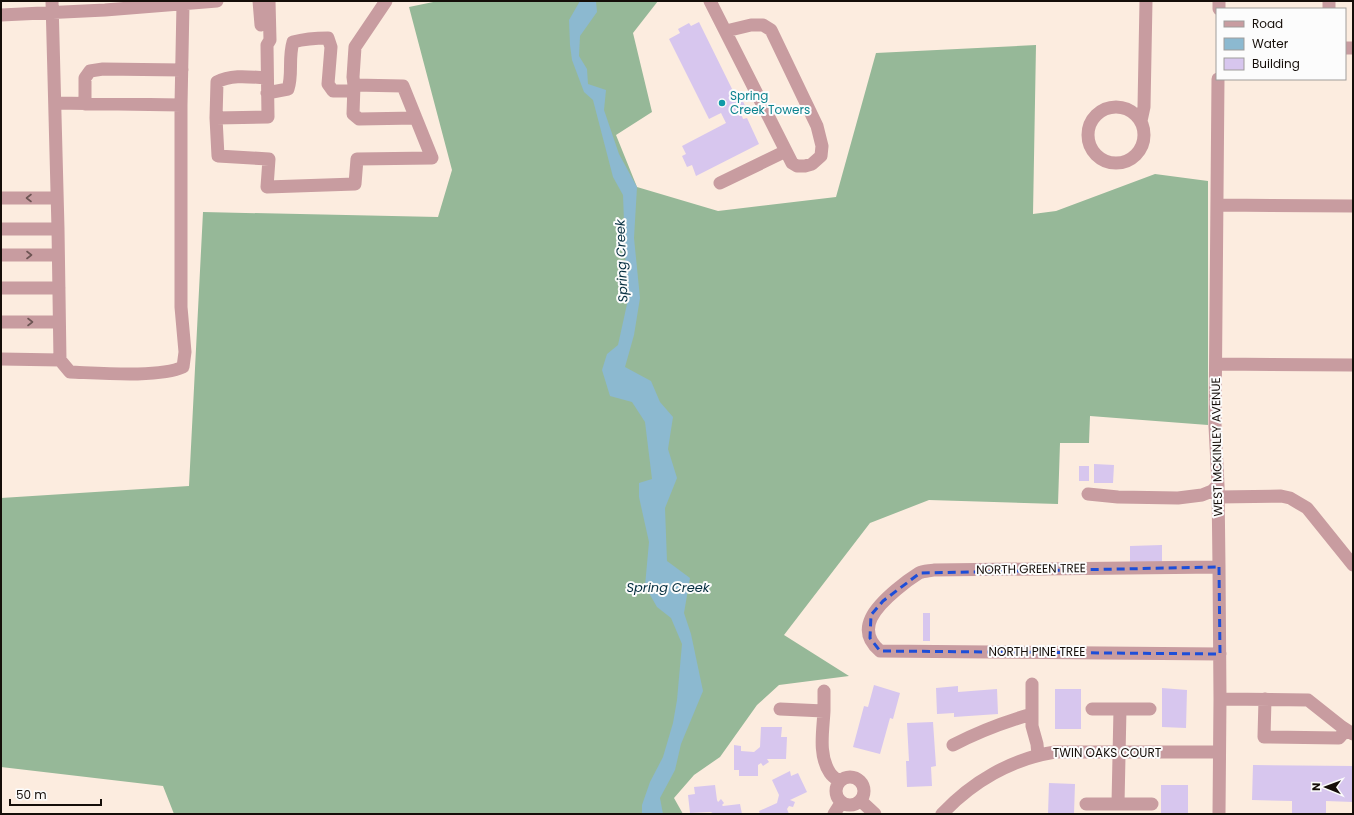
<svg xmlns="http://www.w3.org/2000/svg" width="1354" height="815" viewBox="0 0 1354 815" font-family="Poppins,sans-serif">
  <rect width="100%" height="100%" fill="#fcecdf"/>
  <!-- forest -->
  <path fill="#96b898" d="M 438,1 L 658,1 L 633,33 L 652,112 L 616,135 L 637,187 L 718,211 L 836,197 L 876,53 L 1036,45 L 1033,214 L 1056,211 L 1155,174 L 1208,181 L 1208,425 L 1090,416 L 1089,443 L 1060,443 L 1058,504 L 929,500 L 870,523 L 784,635 L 849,676 L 779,685 L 757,705 L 720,757 L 694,775 L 674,798 L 683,814 L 174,814 L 163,786 L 1,767 L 1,498 L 189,486 L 203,212 L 438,217 L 452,170 L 409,7 Z"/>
  <!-- water -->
  <path fill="#8cb9d0" d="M 580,1 L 596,1 L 597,12 L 580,36 L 579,56 L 587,69 L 588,84 L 606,90 L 604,110 L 619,154 L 637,187 L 634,238 L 640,298 L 634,335 L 625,367 L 651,381 L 660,402 L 673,417 L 668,449 L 677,478 L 665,508 L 667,561 L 690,578 L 684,613 L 691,634 L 703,691 L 681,744 L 675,770 L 660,798 L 663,814 L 642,814 L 642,805 L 650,782 L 663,757 L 673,723 L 677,700 L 682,644 L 671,618 L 657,607 L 645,586 L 649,542 L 639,497 L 639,483 L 652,479 L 645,422 L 632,402 L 610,396 L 602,370 L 607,354 L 618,345 L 629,295 L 626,274 L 623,195 L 613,177 L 593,100 L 584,92 L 572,60 L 570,45 L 569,20 Z"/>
  <!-- building -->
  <path fill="#d7c6ee" d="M 699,22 L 736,97 L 740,95 L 747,110 L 741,113 L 743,119 L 747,118 L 759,144 L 696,176 L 692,165 L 687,167 L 682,156 L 686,154 L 682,146 L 726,123 L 721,113 L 709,119 L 669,39 L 680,33 L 678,29 L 689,23 L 691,26 Z
    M 1094,464 L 1114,465 L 1113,483 L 1094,483 Z
    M 1079,466 L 1089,466 L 1089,481 L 1079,481 Z
    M 1162,545 L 1162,565 L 1130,565 L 1130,546 Z
    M 923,613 L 930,613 L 930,641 L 923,641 Z
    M 874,685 L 900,693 L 893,719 L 890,718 L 880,754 L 853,747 L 864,706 L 868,707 Z
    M 958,686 L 958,692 L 997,689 L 998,714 L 954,717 L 954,713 L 937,714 L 936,688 Z
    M 1162,688 L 1187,690 L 1186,728 L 1162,727 Z
    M 1055,689 L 1081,689 L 1081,729 L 1055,729 Z
    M 933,722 L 936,766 L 931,767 L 932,786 L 907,787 L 906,761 L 909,761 L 907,723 Z
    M 761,727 L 782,727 L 781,737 L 787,737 L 786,759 L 767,759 L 769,762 L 763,766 L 761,763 L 758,765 L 758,776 L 739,776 L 739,770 L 734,770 L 734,745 L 741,746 L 741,751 L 754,752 L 760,747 Z
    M 1253,765 L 1353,766 L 1353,802 L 1326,801 L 1326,814 L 1292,814 L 1292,801 L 1252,800 Z
    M 790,771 L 791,776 L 798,773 L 807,792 L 790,800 L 795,802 L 793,807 L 789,806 L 787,809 L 789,814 L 760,814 L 759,811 L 777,803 L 779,795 L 772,780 Z
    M 1049,783 L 1075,784 L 1074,814 L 1048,814 Z
    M 715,785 L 717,800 L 718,802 L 721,799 L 724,803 L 722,805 L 723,806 L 740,804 L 742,814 L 714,814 L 711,812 L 690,813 L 688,795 L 695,794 L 694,787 Z
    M 1161,785 L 1188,785 L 1188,814 L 1161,814 Z"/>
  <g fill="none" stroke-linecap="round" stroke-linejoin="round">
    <!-- minor -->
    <path stroke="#c89ca0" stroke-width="13" d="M 259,1 L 261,25
      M 269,1 L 270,40 L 267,45 L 268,117 L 216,118 L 218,156 L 269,159 L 267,187 L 355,184 L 357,159 L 432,158 L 403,86 L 354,85 L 353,77 L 355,47 L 386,1
      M 710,1 L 792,163 L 797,166 L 805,166 L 812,164 L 821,156 L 822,146 L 817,126 L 771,30 L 763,25 L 751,25 L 726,31
      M 1219,9 L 1219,1
      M 1329,9 L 1329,1
      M 1,15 L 105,10 L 217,1
      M 1345,48 L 1353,48
      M 1218,79 L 1215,426 L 1218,485 L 1219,567 L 1220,699 L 1219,814
      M 354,85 L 353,114 L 359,119 L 416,118
      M 267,93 L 288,89 C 293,74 288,59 293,42 C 304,39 316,38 328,38 L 331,47 L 328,84 L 333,91 L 354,91
      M 55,103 L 181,105 L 181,307 L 185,352 L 183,367 C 160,378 98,373 70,372 L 60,360
      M 85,104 L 85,78 L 90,71 L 103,69 L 182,70
      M 181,105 L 183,4
      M1088 135a28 28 0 1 1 56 0a28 28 0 1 1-56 0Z
      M 216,118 L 217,82 C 231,74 251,77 267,78
      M 1141,121 L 1144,107 L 1146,1
      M 720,183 L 786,151
      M 1,198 L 57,198
      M 1218,205 L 1353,206
      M 1,229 L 58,229 L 52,1
      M 1,255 L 58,255
      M 1,288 L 59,288
      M 1,322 L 59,322
      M 1,359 L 60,360 L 58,229
      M 1216,364 L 1353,365
      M 1088,494 L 1118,497 L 1178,498 L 1202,495 L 1212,491 L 1218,485
      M 1218,497 L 1281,496 L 1290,498 L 1307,508 L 1353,565
      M 1219,567 L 934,570 C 929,571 923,571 919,573 C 911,578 903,584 896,590 C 877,606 854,629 880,651 L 1220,654
      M 1032,684 L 1032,726 L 1037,744 L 1038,755
      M 1220,699 L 1308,700 L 1342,727 L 1353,734
      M 1265,699 L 1264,737 L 1339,738 L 1346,730
      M 780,709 L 824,711 C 823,731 818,755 830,773 C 832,776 836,779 839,781
      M 1092,709 L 1150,709
      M 824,711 L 824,691
      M 953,745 C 978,732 1004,722 1032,714
      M836 791a14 14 0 1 1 28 0a14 14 0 1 1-28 0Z
      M 861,801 L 875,814
      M 1086,804 L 1152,804
      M 1118,804 L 1120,709
      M 834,814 L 841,803
      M 942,814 C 972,782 1011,759 1055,752 L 1219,752"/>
  </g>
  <!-- one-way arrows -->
  <defs><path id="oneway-chevron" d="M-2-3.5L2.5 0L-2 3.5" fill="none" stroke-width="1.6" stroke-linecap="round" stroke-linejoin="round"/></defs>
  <g stroke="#6e5554">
    <use href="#oneway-chevron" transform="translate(29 198) rotate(-180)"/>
    <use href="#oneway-chevron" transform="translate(29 255)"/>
    <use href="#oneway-chevron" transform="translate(30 322)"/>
  </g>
  <!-- marked area -->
  <path fill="none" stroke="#1d4ed8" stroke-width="3" stroke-dasharray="8 5" stroke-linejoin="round" d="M 1219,567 L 1220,654 L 880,651 L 870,638 L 871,615 L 883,601 L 920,573 Z"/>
  <!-- markers -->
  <circle fill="#0f9aa8" stroke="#fcfcfc" stroke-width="1.5" cx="722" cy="103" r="4"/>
  <g text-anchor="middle" stroke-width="4" stroke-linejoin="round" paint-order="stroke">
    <!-- culture labels -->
    <g font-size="12" fill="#0d838f" stroke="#fcfcfc" text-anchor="start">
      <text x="730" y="100">Spring<tspan x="730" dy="14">Creek Towers</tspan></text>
    </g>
    <!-- street labels -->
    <g font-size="12" fill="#150e09" stroke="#fcfcfc">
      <text transform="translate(1217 447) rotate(-91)" y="4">WEST MCKINLEY AVENUE</text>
      <text transform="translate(1031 569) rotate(-1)" y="4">NORTH GREEN TREE</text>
      <text x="1037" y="656">NORTH PINE TREE</text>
      <text x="1107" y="757">TWIN OAKS COURT</text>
    </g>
    <!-- water labels -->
    <g font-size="13" font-style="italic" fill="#062f40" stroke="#fcfcfc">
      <text transform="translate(621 261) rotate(-92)" y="5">Spring Creek</text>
      <text x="668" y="592">Spring Creek</text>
    </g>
  </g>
  <!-- border -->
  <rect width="1354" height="815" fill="none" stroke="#150e09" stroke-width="4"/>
  <!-- legend -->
  <rect x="1216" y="8" width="130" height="72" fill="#fcfcfc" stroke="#a09d9b"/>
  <rect x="1224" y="21" width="20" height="6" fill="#c89ca0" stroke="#a09d9b"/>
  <text x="1252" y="28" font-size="12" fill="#150e09">Road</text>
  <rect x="1224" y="38" width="20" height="12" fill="#8cb9d0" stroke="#a09d9b"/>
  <text x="1252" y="48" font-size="12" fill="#150e09">Water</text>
  <rect x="1224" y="58" width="20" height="12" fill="#d7c6ee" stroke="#a09d9b"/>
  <text x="1252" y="68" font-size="12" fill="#150e09">Building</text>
  <!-- north arrow -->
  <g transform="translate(1326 787) rotate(271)" stroke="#fcfcfc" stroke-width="3" paint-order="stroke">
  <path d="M0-3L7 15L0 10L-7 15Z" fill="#150e09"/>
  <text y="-6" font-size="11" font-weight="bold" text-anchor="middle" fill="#150e09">N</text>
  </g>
  <!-- scale -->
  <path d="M10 799v6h91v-6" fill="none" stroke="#150e09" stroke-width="2"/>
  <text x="16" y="799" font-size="12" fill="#150e09" stroke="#fcfcfc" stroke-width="3" paint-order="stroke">50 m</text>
</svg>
